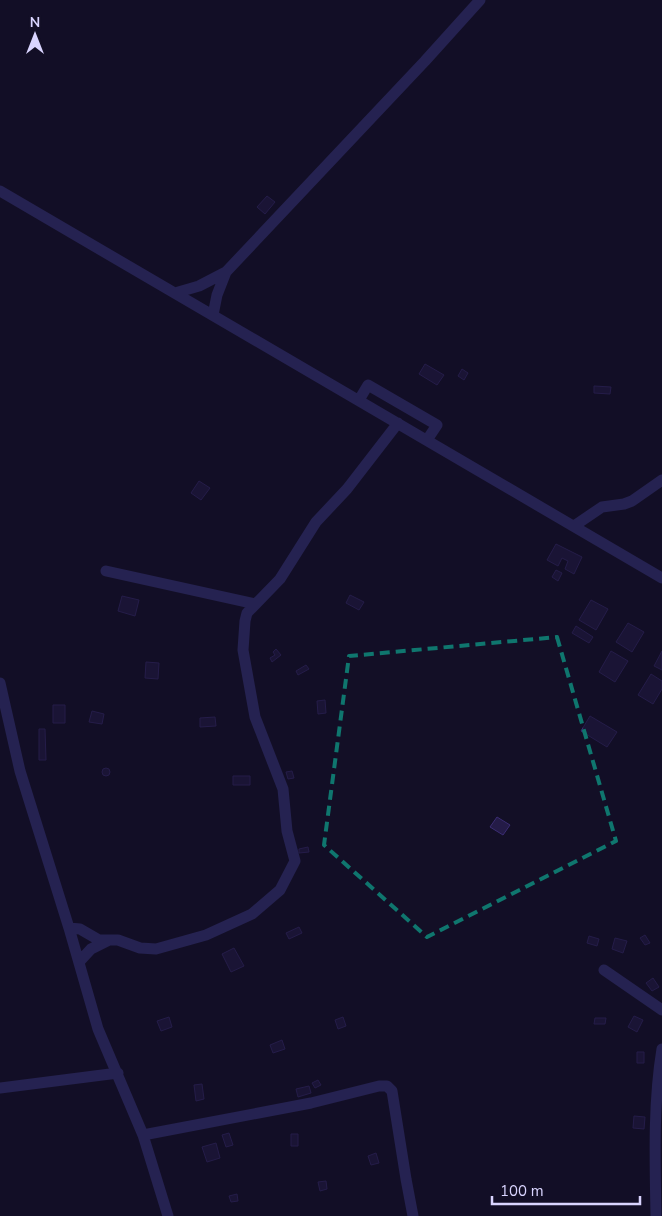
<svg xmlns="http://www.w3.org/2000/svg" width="662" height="1216" viewBox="0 0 662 1216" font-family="'Nunito Sans',sans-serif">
  <rect width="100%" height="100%" fill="#130f26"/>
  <!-- building -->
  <path fill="#241b47" stroke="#3b2d73" d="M 267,196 L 275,202 L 265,214 L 257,207 Z
    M 425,364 L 444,375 L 437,385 L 419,374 Z
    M 462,369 L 468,373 L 464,380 L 458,376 Z
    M 594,386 L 611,387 L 610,394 L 594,393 Z
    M 199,481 L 210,488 L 201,500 L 191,493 Z
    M 556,544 L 582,557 L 574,574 L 565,569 L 568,561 L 562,558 L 558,566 L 547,560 Z
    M 556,570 L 562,573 L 558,581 L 552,577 Z
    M 350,595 L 364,602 L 359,610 L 346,603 Z
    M 122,596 L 139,600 L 135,616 L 118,611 Z
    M 591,600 L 608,609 L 596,630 L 579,620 Z
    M 628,623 L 644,632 L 632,652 L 616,642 Z
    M 576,626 L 593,637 L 589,643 L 572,633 Z
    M 276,649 L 281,655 L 272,662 L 270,658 L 275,655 L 273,652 Z
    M 611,651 L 628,661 L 615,682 L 599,672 Z
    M 662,651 L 662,670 L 654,666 Z
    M 146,662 L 159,663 L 158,679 L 145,678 Z
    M 306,665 L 309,669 L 298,675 L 296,671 Z
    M 651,674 L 662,681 L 662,689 L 653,704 L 638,695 Z
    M 325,700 L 326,713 L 318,714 L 317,701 Z
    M 53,705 L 65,705 L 65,723 L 53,723 Z
    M 92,711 L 104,714 L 102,724 L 89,722 Z
    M 590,716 L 617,732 L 607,747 L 581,731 Z
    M 215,717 L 216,726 L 200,727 L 200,718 Z
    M 39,729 L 45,729 L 46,760 L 39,760 Z
    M102 772a4 4 0 1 1 8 0a4 4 0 1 1-8 0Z
    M 292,771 L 294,778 L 288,779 L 286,772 Z
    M 233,776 L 250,776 L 250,785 L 233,785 Z
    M 497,817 L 510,825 L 503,835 L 490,827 Z
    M 308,847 L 309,852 L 299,853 L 299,849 Z
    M 299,927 L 302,933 L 289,939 L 286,933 Z
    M 645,935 L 650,943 L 645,945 L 640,938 Z
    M 589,936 L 599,939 L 597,946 L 587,943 Z
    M 615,938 L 627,941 L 623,953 L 612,949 Z
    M 234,948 L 244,966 L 231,972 L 222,954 Z
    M 653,978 L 659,987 L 652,991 L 646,983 Z
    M 634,1016 L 643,1020 L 637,1032 L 628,1027 Z
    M 169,1017 L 172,1027 L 161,1031 L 157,1021 Z
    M 343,1017 L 346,1026 L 338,1029 L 335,1020 Z
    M 595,1018 L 606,1018 L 605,1024 L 594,1024 Z
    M 282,1040 L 285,1049 L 273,1053 L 270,1045 Z
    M 637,1052 L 644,1052 L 644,1063 L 637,1063 Z
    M 318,1080 L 321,1085 L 315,1088 L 312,1083 Z
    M 202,1084 L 204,1099 L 196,1101 L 194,1085 Z
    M 309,1086 L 311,1093 L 298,1097 L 296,1089 Z
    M 634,1116 L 645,1117 L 644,1129 L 633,1128 Z
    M 229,1133 L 233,1145 L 226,1147 L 222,1135 Z
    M 291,1134 L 298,1134 L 298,1146 L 291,1146 Z
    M 216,1143 L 220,1158 L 207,1162 L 202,1147 Z
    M 376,1153 L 379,1163 L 371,1165 L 368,1156 Z
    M 326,1181 L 327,1189 L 320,1191 L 318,1182 Z
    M 237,1194 L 238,1201 L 231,1202 L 229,1196 Z"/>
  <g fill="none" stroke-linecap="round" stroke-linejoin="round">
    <!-- minor -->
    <path stroke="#3d3a85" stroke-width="11" d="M 0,191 L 662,578
      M 175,293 L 199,286 L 226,272 L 425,61 L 480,0
      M 213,315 L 217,295 L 226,272
      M 359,400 L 368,385 L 437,425 L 427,440
      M 574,526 L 602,507 L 624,504 L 632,501 L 662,480
      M 106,571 L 255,604
      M 0,683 L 20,771 L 69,928 L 98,1029 L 143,1135 L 168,1216
      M 69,928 L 80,929 L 99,940 L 118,940 L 140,948 L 156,949 L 206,935 L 252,914 L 280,890 L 295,861 L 287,831 L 283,789 L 255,717 L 243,650 L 245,621 L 247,613 L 280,579 L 316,522 L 347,489 L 398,423
      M 79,962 L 91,949 L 109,940
      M 604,970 L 662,1010
      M 0,1088 L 118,1073
      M 143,1135 L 311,1103 L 379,1086 L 387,1086 L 392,1091 L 406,1179 L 413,1216
      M 656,1216 C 655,1160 653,1104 662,1049"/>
  </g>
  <!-- marked area -->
  <path d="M0 0H662V1216H0ZM 557,637 L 616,841 L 427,937 L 324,845 L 349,656 Z" fill="#130f26" fill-opacity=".55" fill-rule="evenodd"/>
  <path fill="none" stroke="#0f766e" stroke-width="4" stroke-dasharray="10 6" stroke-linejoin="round" d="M 557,637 L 616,841 L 427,937 L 324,845 L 349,656 Z"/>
  <!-- north arrow -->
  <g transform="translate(35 35)" stroke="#130f26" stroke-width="4" paint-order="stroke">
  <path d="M0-4L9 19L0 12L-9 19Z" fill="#d9d4ff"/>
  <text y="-8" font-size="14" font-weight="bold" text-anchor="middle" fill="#d9d4ff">N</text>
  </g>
  <!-- scale -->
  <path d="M492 1196v8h148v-8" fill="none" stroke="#d9d4ff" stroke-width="2.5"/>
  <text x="500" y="1196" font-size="15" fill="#d9d4ff" stroke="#130f26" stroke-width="4" paint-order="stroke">100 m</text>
</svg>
